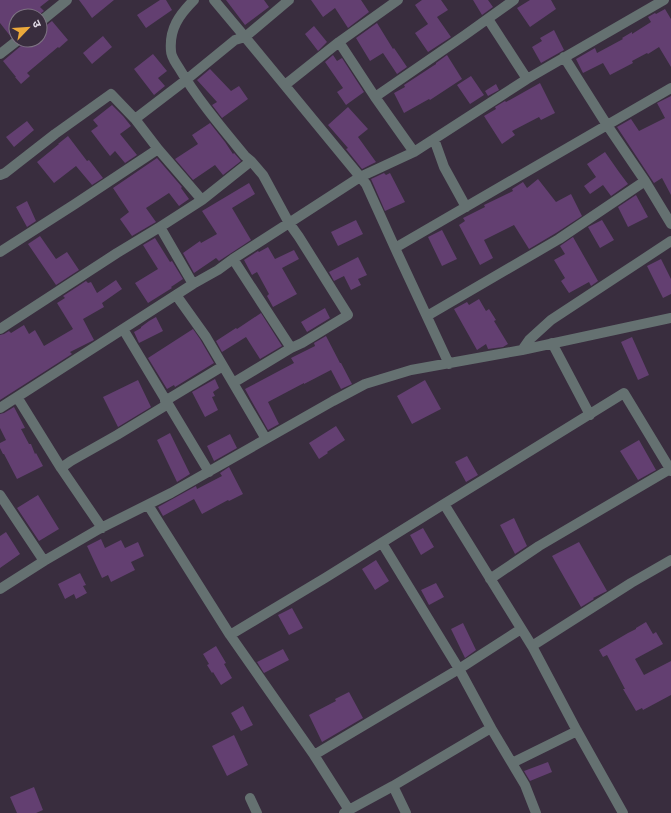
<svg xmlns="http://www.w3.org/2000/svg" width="671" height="813" viewBox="0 0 671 813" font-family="Montserrat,'Noto Sans Devanagari',sans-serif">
  <rect width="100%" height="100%" fill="#392d3e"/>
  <!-- building -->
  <path fill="#633f71" d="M 0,0 L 49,0 L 40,7 L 44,11 L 37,16 L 16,16 L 16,34 L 11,37 L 0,23 Z
    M 79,0 L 114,0 L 92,18 L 85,8 Z
    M 160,0 L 166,0 L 172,10 L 146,28 L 137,15 Z
    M 226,0 L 264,0 L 269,7 L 245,25 Z
    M 311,0 L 361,0 L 369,12 L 348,28 L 335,8 L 323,17 Z
    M 422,0 L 441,0 L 448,10 L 437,17 L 451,37 L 428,52 L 415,33 L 428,24 L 415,5 Z
    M 473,0 L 488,0 L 493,7 L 482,15 Z
    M 530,0 L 551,0 L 556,9 L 530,27 L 517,8 Z
    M 665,9 L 671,19 L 671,67 L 659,47 L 648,54 L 647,53 L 632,61 L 633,63 L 610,75 L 603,63 L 583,73 L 576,59 L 595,48 L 597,53 L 623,39 L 622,38 L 632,32 L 632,34 L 651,22 L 648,17 L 655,13 L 656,14 Z
    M 52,21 L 68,40 L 59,48 L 58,47 L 27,73 L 30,76 L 21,84 L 15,77 L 16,77 L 3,61 L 22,45 L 24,40 L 40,40 L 40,28 L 44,27 Z
    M 377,23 L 393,49 L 394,48 L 407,67 L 397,74 L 383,53 L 370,61 L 356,38 Z
    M 314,26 L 327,42 L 318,51 L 305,34 Z
    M 554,30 L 564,50 L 541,63 L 532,47 L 542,41 L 540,38 Z
    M 103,36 L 112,47 L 92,64 L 83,53 Z
    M 153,54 L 167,71 L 158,78 L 165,86 L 154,95 L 134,69 Z
    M 333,55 L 337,61 L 342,58 L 364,92 L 346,105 L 337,92 L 343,88 L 325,62 Z
    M 447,55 L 462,79 L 430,100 L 429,99 L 404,113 L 394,93 L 405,87 L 404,85 L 436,64 L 436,63 Z
    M 210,69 L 231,91 L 239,86 L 248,99 L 222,118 L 212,105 L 217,102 L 197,80 Z
    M 471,76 L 484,95 L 470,104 L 457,85 Z
    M 540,83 L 555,113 L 541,120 L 539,117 L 512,131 L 515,135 L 502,144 L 484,116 L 496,109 L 495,107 L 505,101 L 506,102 Z
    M 496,84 L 499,90 L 488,96 L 485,91 Z
    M 671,96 L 671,195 L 662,178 L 654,183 L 617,127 L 631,119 L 639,131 L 665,118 L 657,103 Z
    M 112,105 L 123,116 L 131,126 L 120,134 L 137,155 L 125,163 L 115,151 L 110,156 L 91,131 L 98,126 L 93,120 Z
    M 348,107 L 368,129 L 358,137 L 376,162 L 362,169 L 346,149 L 348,148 L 328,125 Z
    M 27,121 L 34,130 L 14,147 L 6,137 Z
    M 210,123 L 225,142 L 233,154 L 234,153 L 241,161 L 223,175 L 215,165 L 193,180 L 175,159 L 198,144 L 192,135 Z
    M 68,136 L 87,161 L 89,160 L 103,178 L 92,185 L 76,166 L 54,183 L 37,162 L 59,144 L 58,144 Z
    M 605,152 L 619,172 L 628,184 L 611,196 L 603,185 L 590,194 L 584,186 L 596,177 L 587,164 Z
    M 157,158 L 182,187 L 181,188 L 189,199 L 179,206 L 169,193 L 146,208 L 156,222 L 132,236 L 120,219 L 129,212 L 113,188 Z
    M 384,173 L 386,175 L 390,173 L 405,202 L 385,211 L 371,179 Z
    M 538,179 L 556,202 L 571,194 L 582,216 L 556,233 L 529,249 L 514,225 L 484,240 L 493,258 L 480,265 L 459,225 L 465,221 L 463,218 L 485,207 L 484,205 L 513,191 L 512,189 L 523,182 L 527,188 Z
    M 249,183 L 255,194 L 232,208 L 251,240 L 219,261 L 216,258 L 194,273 L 183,253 L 200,241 L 201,243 L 217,234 L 202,211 Z
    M 636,195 L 648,217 L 628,227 L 618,207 Z
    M 27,201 L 36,221 L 27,227 L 16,207 Z
    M 356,220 L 363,234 L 338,246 L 331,232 Z
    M 602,220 L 614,240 L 600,248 L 588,227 Z
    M 442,230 L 457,259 L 442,266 L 428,237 Z
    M 40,236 L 56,259 L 67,252 L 79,270 L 56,285 L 28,244 Z
    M 573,237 L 598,281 L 591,286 L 589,282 L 569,293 L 561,281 L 565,278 L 554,260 L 565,254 L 560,246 Z
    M 155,238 L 170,262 L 172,261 L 183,279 L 171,287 L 172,288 L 148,303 L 135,283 L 158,269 L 143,245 Z
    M 268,247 L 275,259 L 294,250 L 299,259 L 282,268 L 297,294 L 273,307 L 267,296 L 269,294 L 257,272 L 252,275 L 244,260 L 258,251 L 259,252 Z
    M 358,257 L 367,275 L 358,279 L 361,285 L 351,290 L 344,276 L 334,281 L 329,272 Z
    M 661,259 L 671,279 L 671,294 L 663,298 L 647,266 Z
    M 116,280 L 122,289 L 102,303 L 104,307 L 83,319 L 94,340 L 70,352 L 72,354 L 0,400 L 0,335 L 4,334 L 9,331 L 11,333 L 24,325 L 29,334 L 35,330 L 44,346 L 73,329 L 57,303 L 65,298 L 63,296 L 86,281 L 88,283 L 91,282 L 97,293 Z
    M 479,299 L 486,311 L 489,309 L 496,320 L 494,321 L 508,344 L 503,347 L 488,349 L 486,344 L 477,350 L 454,309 L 467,302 L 469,305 Z
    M 325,308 L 330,318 L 307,332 L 301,322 Z
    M 261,313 L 282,346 L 260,359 L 246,337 L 222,352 L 216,341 L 236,328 L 237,329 Z
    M 156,317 L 163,331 L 139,343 L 134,332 L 141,328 L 141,327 L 149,321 Z
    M 193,329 L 200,339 L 214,363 L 175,387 L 174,385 L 167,389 L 148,358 Z
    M 326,336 L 340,363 L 341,363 L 352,384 L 341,389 L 331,370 L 304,384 L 304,383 L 268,402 L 279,424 L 268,430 L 251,400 L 245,389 L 294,363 L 291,358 L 315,346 L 314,343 Z
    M 632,337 L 649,375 L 638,380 L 621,342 Z
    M 215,379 L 219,388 L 213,392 L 215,396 L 212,397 L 218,410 L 205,417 L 192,392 Z
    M 138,380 L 151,407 L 118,427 L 103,397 Z
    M 425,380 L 441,409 L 412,424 L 397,396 Z
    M 14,407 L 25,428 L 21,429 L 29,444 L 31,444 L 35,454 L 36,453 L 43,466 L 17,479 L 4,454 L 3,454 L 0,448 L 0,443 L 6,440 L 0,428 L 0,414 L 4,413 Z
    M 336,426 L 345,440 L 327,452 L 328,453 L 319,459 L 309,443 Z
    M 170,433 L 190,474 L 177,482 L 157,440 Z
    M 230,434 L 237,448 L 214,461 L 207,446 Z
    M 639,440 L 656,470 L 638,480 L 620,451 Z
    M 467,456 L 478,475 L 466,482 L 455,462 Z
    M 229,467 L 243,494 L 229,501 L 228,500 L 202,514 L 194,499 L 163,516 L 158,507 L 196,486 L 197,489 L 222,476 L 220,473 Z
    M 38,495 L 59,529 L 39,541 L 17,508 Z
    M 514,518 L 527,546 L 515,554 L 500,525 Z
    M 423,528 L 434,547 L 421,555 L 410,535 Z
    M 6,532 L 20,554 L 0,568 L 0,536 Z
    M 101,539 L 105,548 L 121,540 L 125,548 L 138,542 L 144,556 L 131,562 L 135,570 L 111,582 L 108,575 L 102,578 L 87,546 Z
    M 579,542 L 607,591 L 593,598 L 594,599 L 581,607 L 552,556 Z
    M 376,560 L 389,581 L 375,590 L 362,569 Z
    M 80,573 L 86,585 L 83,586 L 87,593 L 76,599 L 74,594 L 65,599 L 58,584 Z
    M 436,583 L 444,597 L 429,605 L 421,590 Z
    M 292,608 L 303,628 L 289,635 L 278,615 Z
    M 646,622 L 653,634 L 656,632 L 663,644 L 635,659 L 644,675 L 671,661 L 671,695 L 643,710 L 642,708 L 636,711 L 623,689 L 625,689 L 607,655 L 603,657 L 599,650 L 628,633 L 636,629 L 636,628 Z
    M 463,623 L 476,650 L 465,658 L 451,629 Z
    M 216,646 L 226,663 L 224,664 L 232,678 L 221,685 L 213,672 L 212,673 L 207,665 L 209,664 L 203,654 Z
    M 283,649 L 289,660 L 264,673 L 257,662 Z
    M 349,692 L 363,718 L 322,742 L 309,715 L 336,701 L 335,699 Z
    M 243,706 L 253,725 L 241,731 L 231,713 Z
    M 234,735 L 248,765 L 227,776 L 212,746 Z
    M 548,762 L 552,772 L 530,781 L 524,771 Z
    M 34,787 L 43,810 L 36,813 L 17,813 L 10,797 Z"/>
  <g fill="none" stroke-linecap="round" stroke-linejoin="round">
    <!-- minor -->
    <path stroke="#657171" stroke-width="10" d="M 194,0 C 179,15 169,29 171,51 C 171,57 176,63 179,68 C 198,100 222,128 245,156 L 251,161
      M 214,0 L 245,37 L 289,0
      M 488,19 L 527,79
      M 40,22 L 67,0
      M 339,42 L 398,0
      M 0,54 L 18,40
      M 564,57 L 607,125 L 645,181 L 671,224
      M 285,85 L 339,42 L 375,97 L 465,35 L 514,0
      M 375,97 L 414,152
      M 434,139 L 444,167 L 466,207
      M 158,149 L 202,200 L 251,161 L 263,175 L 289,223 L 360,177 L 414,152 L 527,79 L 664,0
      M 0,175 L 5,173 L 55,134 L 111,94 L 135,119 L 186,80 L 235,40 L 245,37 L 366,184 L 395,248 L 671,88
      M 202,200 L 160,227 L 193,284 L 218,270 L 233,259 L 289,223 L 299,237 L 348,315 L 302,343 L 291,348
      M 395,248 L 449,364
      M 0,252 L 75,204 L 158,149 L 135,119
      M 176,295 L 206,337 L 266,439
      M 427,316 L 559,239 L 645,181
      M 0,329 L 117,253 L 160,227
      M 123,329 L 209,472
      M 552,343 L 590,415
      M 522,350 L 529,340 L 551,320 L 671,241
      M 233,383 L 291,348 L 233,259
      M 17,397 L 61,468
      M 165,401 L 223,366
      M 0,408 L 193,284
      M 0,495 L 44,561
      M 444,504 L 624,393 L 670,469 L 671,468
      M 148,505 L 230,635 L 314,755 L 349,810 L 344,813
      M 102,528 L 61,468 L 71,461 L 117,435 L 168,404
      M 382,543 L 459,669 L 491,728
      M 490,579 L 539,546 L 670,469 L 671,471
      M 0,589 L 44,561 L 99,529 L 171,493 L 266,439 L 333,401 L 365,384 L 411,370 L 522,350 L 671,318
      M 230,635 L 325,578 L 444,504 L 532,646 L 577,731 L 623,813
      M 532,646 L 631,583 L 671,560
      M 314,755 L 459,669 L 521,629
      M 512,763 L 577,731
      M 393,786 L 491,728 L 525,785 L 536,813
      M 250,798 L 257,813
      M 349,810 L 393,786 L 406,813"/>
  </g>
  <!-- north arrow -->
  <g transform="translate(28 28) rotate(65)"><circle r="19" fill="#392d3e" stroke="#7e7483"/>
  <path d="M0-3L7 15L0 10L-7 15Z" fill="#eca93b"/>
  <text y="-6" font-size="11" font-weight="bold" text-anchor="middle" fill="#e6dfea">उ</text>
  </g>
</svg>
